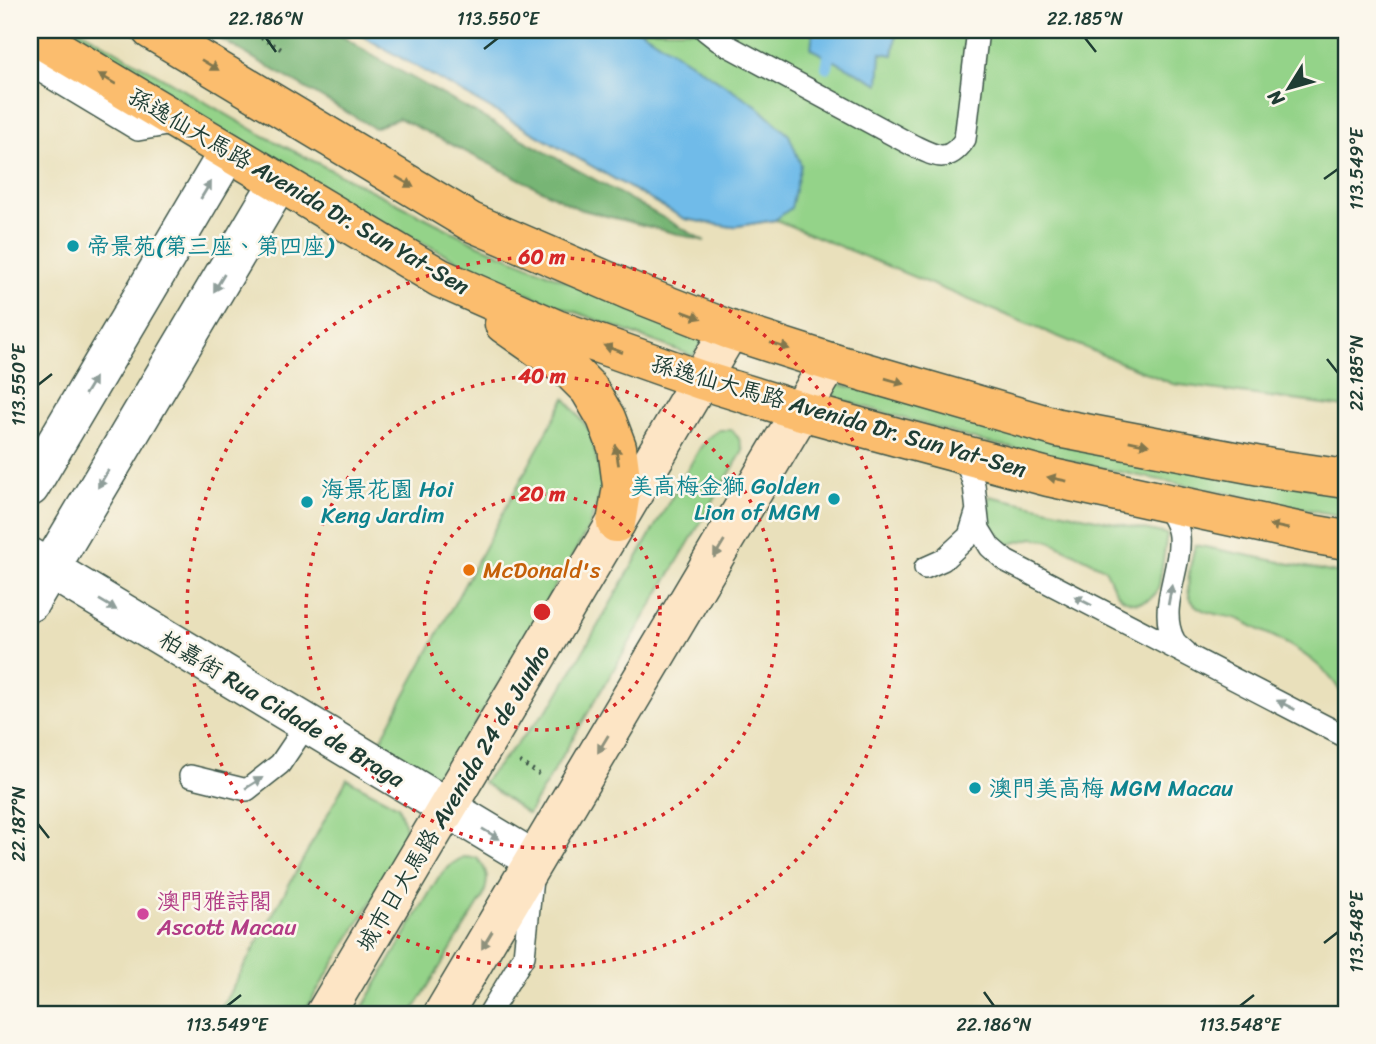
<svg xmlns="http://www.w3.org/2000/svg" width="1376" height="1044" viewBox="0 0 1376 1044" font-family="Sriracha,'LXGW WenKai TC',sans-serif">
  <rect width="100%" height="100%" fill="#fbf7ec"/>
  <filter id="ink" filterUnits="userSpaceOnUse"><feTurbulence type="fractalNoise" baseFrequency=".0143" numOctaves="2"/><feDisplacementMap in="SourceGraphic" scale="14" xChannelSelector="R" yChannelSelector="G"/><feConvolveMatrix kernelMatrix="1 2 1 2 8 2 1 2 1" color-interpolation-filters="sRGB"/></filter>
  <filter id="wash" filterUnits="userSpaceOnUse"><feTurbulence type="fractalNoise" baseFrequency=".00686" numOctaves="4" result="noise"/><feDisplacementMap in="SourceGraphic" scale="28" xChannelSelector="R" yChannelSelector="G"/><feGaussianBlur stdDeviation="1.57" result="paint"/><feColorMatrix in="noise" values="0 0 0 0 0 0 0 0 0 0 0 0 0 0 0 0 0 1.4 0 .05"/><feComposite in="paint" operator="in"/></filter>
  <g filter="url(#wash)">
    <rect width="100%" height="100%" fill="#e9e0bb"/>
    <!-- green -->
    <path fill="#94d389" stroke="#5a885e" stroke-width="2" d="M 34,30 L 80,30 L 264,136 L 477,244 L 689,332 L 703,341 L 693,356 L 514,289 L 216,138 Z
      M 352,30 L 1346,30 L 1346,407 L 1173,384 L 776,220 L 732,227 L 685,219 Z
      M 836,384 L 1346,495 L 1346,517 L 1130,474 L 980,441 L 838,399 L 831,390 Z
      M 565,398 L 590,431 L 603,486 L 588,529 L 454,761 L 435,775 L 379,743 Z
      M 719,430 L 732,430 L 739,439 L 743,451 L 528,814 L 483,782 L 554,702 L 700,448 L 709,437 Z
      M 989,496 L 1167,534 C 1165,547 1163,560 1161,573 C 1160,577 1160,585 1158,589 C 1151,604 1133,606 1121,597 C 1112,590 1111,577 1104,568 L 1048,540 L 1033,538 L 1010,544 L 1001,540 L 993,529 L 987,517 Z
      M 1195,545 L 1346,575 L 1346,702 C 1330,667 1295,646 1262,631 C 1254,627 1246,622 1238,619 C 1222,614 1198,615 1190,598 C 1185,585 1192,558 1195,545 Z
      M 347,779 L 398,806 L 404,822 L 407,843 L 303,1014 L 218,1014 Z
      M 463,857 L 477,858 C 489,872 489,880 483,897 L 411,1014 L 359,1014 L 438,878 L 452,864 Z"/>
    <!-- forest -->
    <path fill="#77b575" stroke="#4b7954" stroke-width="2" d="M 205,30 L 332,30 L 375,57 L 705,241 L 579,209 L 399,118 L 374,128 Z"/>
    <!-- water -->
    <path fill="#6fbbe9" stroke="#477c8e" stroke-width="2" d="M 352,30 L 640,30 L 756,105 L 789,135 L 801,165 L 791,208 L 775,220 L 732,227 L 685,219 Z
      M 813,30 L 897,30 L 893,55 L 881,53 L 879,84 L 811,49 Z"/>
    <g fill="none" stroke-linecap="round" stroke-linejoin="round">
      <!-- stream -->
      <path stroke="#6fbbe9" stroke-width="12" d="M 827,67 L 834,30"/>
    </g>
  </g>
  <g filter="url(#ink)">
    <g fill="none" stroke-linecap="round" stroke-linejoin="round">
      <!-- service casing -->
      <g stroke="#3d5548" stroke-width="24">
        <path id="service" d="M 705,30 L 719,41 L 912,145 C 935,156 948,165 965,139 L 978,30
          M 30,65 L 138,130 L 178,123
          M 957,454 L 969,470 L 974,485 L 979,529 L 990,547 L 1006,561 L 1346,737
          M 1162,501 C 1169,511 1178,523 1179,536 C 1182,569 1157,608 1174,640 C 1176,644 1182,648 1186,652
          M 925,568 L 943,560 L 969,536 L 976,513
          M 190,776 L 247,790 L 280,764 L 307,724
          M 489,1014 L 524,956 L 532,879"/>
      </g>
      <!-- minor casing -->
      <g stroke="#3d5548" stroke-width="41">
        <path id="minor" d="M 30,487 L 228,152
          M 30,557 L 534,860
          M 30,602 L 279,182"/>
      </g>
      <!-- secondary casing -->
      <g stroke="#3d5548" stroke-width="41">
        <path id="secondary" d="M 325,1014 L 730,330
          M 443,1014 L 830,362"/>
      </g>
      <!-- primary casing -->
      <g stroke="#3d5548" stroke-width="41">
        <path id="primary" d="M 151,30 L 471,222 L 631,291 L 730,330 L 830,362 L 1058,428 L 1271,468 L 1346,479
          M 30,33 L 440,278 L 556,329 L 701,380 L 801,411 L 897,437 L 1048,477 L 1311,534 L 1346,540
          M 504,324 L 570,370 L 589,389 L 606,418 L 617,447 L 622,486 L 616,523"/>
      </g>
      <!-- path -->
      <path stroke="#3d5548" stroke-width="4.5" stroke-dasharray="2 5" stroke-linecap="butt" d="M 249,30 L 281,49
        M 520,762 L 539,774"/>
      <!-- service -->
      <use href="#service" stroke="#fff" stroke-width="21"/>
      <!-- minor -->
      <use href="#minor" stroke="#fff" stroke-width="38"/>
      <!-- secondary -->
      <use href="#secondary" stroke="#fde5c5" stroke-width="38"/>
      <!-- primary -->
      <use href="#primary" stroke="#fbbd6e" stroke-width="38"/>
    </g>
    <!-- one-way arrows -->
    <defs><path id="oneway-solid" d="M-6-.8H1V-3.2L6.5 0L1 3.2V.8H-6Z" transform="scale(1.75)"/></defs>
    <g fill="#82774e">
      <use href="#oneway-solid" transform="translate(210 65) rotate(31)"/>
      <use href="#oneway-solid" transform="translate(107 79) rotate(-149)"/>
      <use href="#oneway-solid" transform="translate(405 182) rotate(31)"/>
      <use href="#oneway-solid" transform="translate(692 315) rotate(21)"/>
      <use href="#oneway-solid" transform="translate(780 346) rotate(18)"/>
      <use href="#oneway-solid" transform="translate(613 349) rotate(-160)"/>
      <use href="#oneway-solid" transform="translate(895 381) rotate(16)"/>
      <use href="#oneway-solid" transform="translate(1139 443) rotate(11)"/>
      <use href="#oneway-solid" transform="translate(617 455) rotate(-99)"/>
      <use href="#oneway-solid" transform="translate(1057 479) rotate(-168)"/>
      <use href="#oneway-solid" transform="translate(1279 527) rotate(-168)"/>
    </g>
    <g fill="#8f9e9a">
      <use href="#oneway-solid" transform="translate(206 190) rotate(-59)"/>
      <use href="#oneway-solid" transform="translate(219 283) rotate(121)"/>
      <use href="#oneway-solid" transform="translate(90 386) rotate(-59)"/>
      <use href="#oneway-solid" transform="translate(103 479) rotate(121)"/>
      <use href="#oneway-solid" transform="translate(1170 595) rotate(-80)"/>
      <use href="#oneway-solid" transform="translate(1083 601) rotate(-153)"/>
      <use href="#oneway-solid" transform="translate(108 605) rotate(31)"/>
      <use href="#oneway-solid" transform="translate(1286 705) rotate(-153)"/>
      <use href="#oneway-solid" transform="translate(254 783) rotate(-32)"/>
      <use href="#oneway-solid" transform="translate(491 834) rotate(31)"/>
    </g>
    <g fill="#8e917c">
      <use href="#oneway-solid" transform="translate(719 549) rotate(121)"/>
      <use href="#oneway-solid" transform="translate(603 744) rotate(121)"/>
      <use href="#oneway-solid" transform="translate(487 940) rotate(121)"/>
    </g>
  </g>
  <!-- ticks -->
  <path fill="none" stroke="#1f3d34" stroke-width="2.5" d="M 266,38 L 276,52M 1085,38 L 1096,52M 484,49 L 498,38M 1324,179 L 1338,169M 1327,359 L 1338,373M 38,385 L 52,374M 38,824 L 49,838M 1324,943 L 1338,932M 984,992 L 994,1006M 227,1006 L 241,995M 1240,1006 L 1254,995"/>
  <!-- distance rings -->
  <g fill="none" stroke="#d62828" stroke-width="3.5" stroke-dasharray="3.5 7">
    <circle cx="542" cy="612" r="118"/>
    <circle cx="542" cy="612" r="236"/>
    <circle cx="542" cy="612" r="355"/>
  </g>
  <!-- markers -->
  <g fill="#0f9aa8" stroke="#fbf7ec" stroke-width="2.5">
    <circle cx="73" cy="246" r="7"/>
    <circle cx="834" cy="499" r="7"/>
    <circle cx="307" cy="502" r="7"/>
    <circle cx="975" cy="788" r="7"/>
  </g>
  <circle fill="#e8710a" stroke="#fbf7ec" stroke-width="2.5" cx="469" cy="570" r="7"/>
  <circle fill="#d1479c" stroke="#fbf7ec" stroke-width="2.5" cx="143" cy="914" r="7"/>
  <g text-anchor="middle" stroke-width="5" stroke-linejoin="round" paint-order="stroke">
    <!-- street labels -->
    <g font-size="23" fill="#1f3d34" stroke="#fbf7ec">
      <text transform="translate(299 191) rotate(30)" y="8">孫逸仙大馬路 Avenida Dr. Sun Yat-Sen</text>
      <text transform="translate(839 416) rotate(16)" y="8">孫逸仙大馬路 Avenida Dr. Sun Yat-Sen</text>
      <text transform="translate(282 709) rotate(31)" y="8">柏嘉街 Rua Cidade de Braga</text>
      <text transform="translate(453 798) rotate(-59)" y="8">城市日大馬路 Avenida 24 de Junho</text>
    </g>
    <!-- culture labels -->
    <g font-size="23" fill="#0d838f" stroke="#fbf7ec" text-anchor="start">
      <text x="87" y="254">帝景苑(第三座、第四座)</text>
      <text x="820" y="494" text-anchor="end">美高梅金獅 Golden<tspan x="820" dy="26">Lion of MGM</tspan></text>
      <text x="321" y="497">海景花園 Hoi<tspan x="321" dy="26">Keng Jardim</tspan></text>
      <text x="989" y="796">澳門美高梅 MGM Macau</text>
    </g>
    <!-- food labels -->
    <g font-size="23" fill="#c56008" stroke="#fbf7ec" text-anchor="start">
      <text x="483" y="578">McDonald's</text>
    </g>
    <!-- hotel labels -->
    <g font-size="23" fill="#b23c85" stroke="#fbf7ec" text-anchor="start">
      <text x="157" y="909">澳門雅詩閣<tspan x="157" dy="26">Ascott Macau</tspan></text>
    </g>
  </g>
  <circle cx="542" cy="612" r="10" fill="#d62828" stroke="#fbf7ec" stroke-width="3.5"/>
  <g font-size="21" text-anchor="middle" font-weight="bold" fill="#d62828" stroke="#fbf7ec" stroke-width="5" stroke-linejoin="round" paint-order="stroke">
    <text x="542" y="264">60 m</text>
    <text x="542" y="383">40 m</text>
    <text x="542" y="501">20 m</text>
  </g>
  <!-- margin -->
  <rect width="1376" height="1044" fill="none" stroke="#fbf7ec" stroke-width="77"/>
  <!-- north arrow -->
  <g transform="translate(1289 88) rotate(233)" stroke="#fbf7ec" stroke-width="5" paint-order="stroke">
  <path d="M0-5L12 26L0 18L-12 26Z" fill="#1f3d34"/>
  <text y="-10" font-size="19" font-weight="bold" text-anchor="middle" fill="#1f3d34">N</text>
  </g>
  <rect x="38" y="38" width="1300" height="968" fill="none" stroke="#1f3d34" stroke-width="2.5"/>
  <g font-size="18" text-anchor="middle" fill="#1f3d34">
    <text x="266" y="25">22.186°N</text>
    <text x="498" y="25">113.550°E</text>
    <text x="1085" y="25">22.185°N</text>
    <text transform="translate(1357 169) rotate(-90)" y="6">113.549°E</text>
    <text transform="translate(1357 373) rotate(-90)" y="6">22.185°N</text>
    <text transform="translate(19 385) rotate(-90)" y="6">113.550°E</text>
    <text transform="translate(19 824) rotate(-90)" y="6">22.187°N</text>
    <text transform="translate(1357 932) rotate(-90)" y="6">113.548°E</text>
    <text x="227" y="1031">113.549°E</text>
    <text x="994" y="1031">22.186°N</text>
    <text x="1240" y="1031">113.548°E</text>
  </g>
</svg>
